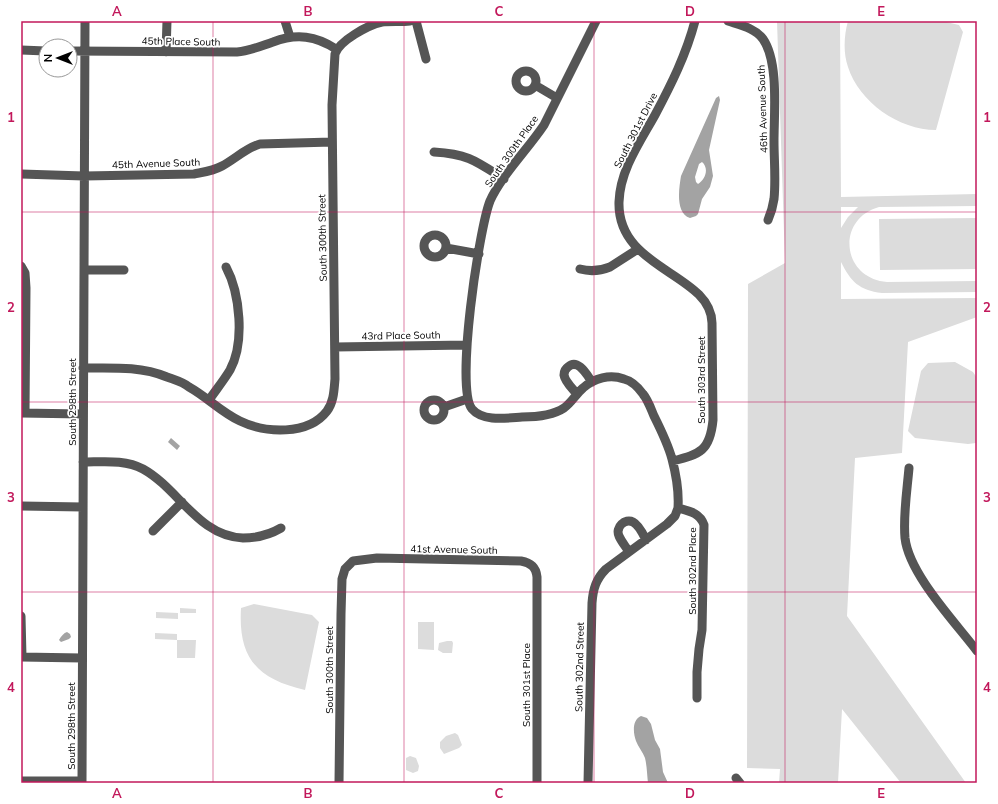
<svg xmlns="http://www.w3.org/2000/svg" width="998" height="804" viewBox="0 0 998 804" font-family="Mulish,sans-serif">
  <rect width="100%" height="100%" fill="#fff"/>
  <!-- green -->
  <path fill="#dcdcdc" fill-rule="evenodd" d="M 777,21 L 840,21 L 841,197 L 977,194 L 977,206 L 879,207 C 836,219 841,278 887,282 L 977,281 L 977,292 L 882,293 C 859,290 851,282 841,262 L 841,299 L 977,298 L 977,317 L 908,342 L 902,453 L 855,458 L 847,616 L 966,783 L 901,783 L 842,709 L 838,783 L 779,783 L 780,769 L 747,768 L 748,284 L 785,263 ZM 841,207 L 858,207 L 848,217 L 841,228 Z
    M 848,21 L 942,21 L 959,25 L 963,32 L 936,130 C 899,130 859,102 848,67 C 843,53 844,35 848,21 Z
    M 977,218 L 977,269 L 880,270 L 879,219 Z
    M 955,362 L 973,372 L 977,378 L 976,443 L 968,444 L 915,438 L 908,431 L 921,371 L 928,363 Z
    M 254,604 L 312,615 L 319,622 L 305,690 C 257,679 238,658 241,608 Z
    M 180,608 L 196,609 L 196,613 L 180,613 Z
    M 156,612 L 178,613 L 178,619 L 156,618 Z
    M 418,622 L 434,622 L 434,650 L 418,649 Z
    M 155,633 L 177,634 L 177,640 L 196,640 L 195,658 L 177,658 L 177,640 L 155,639 Z
    M 447,641 L 452,641 L 453,643 L 452,653 L 443,653 L 438,650 L 439,643 Z
    M 455,733 L 458,735 L 462,745 L 459,748 L 444,754 L 440,748 L 440,742 L 446,736 Z
    M 410,756 L 416,758 L 419,766 L 418,771 L 413,773 L 406,770 L 406,758 Z"/>
  <!-- water -->
  <path fill="#a3a3a3" fill-rule="evenodd" d="M 719,96 L 720,100 L 709,150 L 713,176 L 710,187 L 702,199 L 698,214 L 696,216 L 690,218 C 675,213 679,188 681,176 L 716,98 ZM 702,162 C 709,168 706,179 698,184 L 696,182 L 695,177 L 699,164 Z
    M 171,438 L 180,446 L 177,450 L 168,442 Z
    M 67,632 L 70,634 L 71,637 L 69,639 L 61,642 L 59,640 C 61,636 64,633 67,632 Z
    M 641,716 L 647,718 L 651,724 L 655,740 L 660,749 L 663,772 L 668,783 L 648,783 C 647,775 647,766 645,758 C 643,752 638,747 636,741 C 633,733 632,720 641,716 Z"/>
  <g fill="none" stroke-linecap="round" stroke-linejoin="round">
    <!-- minor -->
    <path stroke="#555" stroke-width="9" d="M 285,21 L 290,37
      M 416,21 L 426,59
      M 596,21 L 544,125 C 528,149 501,176 490,201 C 479,229 455,388 472,409 C 483,422 507,418 522,417 C 536,417 552,416 564,408 C 572,402 576,394 583,388 C 594,378 610,374 624,379 C 632,381 638,387 643,394 C 648,400 651,409 654,416 C 661,430 668,444 672,459 C 676,474 679,492 678,508 C 689,511 700,513 704,525 L 702,630 L 699,649 L 697,672 L 697,698
      M 728,21 C 740,25 755,28 763,39 C 779,62 774,113 774,141 C 774,160 776,180 774,199 C 773,206 771,213 768,220
      M 21,50 L 46,51
      M 70,51 L 237,52 C 250,51 261,46 273,42 C 297,33 316,36 336,49
      M 166,52 L 167,21
      M516 81a10 10 0 1 1 20 0a10 10 0 1 1-20 0Z
      M 535,85 L 557,98
      M 434,152 C 468,154 476,161 504,179
      M 21,174 L 84,176 L 194,174 C 204,172 213,171 222,166 C 235,159 246,148 260,144 L 332,142
      M424 246a11 11 0 1 1 22 0a11 11 0 1 1-22 0Z
      M 446,248 L 479,254
      M 21,266 L 25,273 L 26,288 L 25,413
      M 580,269 C 591,272 600,271 610,267 L 638,249
      M 84,270 L 124,270
      M 335,347 L 467,345
      M 83,368 C 112,368 140,366 167,377 C 175,380 183,382 189,387 C 207,397 221,412 240,421 C 265,433 308,436 327,411 C 334,402 334,389 335,379 L 332,105 L 335,54 C 339,41 368,25 382,22 C 391,21 401,22 410,21
      M 577,394 C 573,389 565,382 564,375 C 564,372 565,369 568,367 C 578,358 587,375 592,382
      M 209,400 C 216,390 224,380 230,370 C 245,343 240,293 226,267
      M424 410a10 10 0 1 1 20 0a10 10 0 1 1-20 0Z
      M 444,407 L 467,399
      M 21,413 L 83,414
      M 673,461 C 700,454 710,451 713,420 L 712,323 C 711,273 617,270 619,202 C 620,170 640,142 655,115 C 671,85 686,55 695,21
      M 83,462 C 102,462 125,459 143,469 C 179,489 198,536 243,538 C 257,538 269,535 281,528
      M 909,468 C 907,491 903,515 905,538 C 909,574 955,622 977,651
      M 21,506 L 83,507
      M 153,531 L 182,502
      M 629,552 C 626,547 621,541 619,536 C 615,527 625,518 633,522 C 639,525 643,534 646,540
      M 21,616 L 22,657
      M 21,657 L 82,658
      M 736,778 L 740,783
      M 21,781 L 82,781
      M 82,783 L 85,21
      M 339,783 L 341,614 L 342,579 L 345,569 L 353,561 L 377,558 L 521,561 C 531,563 536,567 537,577 L 537,783
      M 588,783 L 592,603 C 593,589 596,579 606,569 L 667,524 L 675,516 L 678,508"/>
  </g>
  <!-- grid -->
  <path fill="none" stroke="#c2185b" stroke-width="1" stroke-opacity="0.55" d="M 213,21 L 213,783M 404,21 L 404,783M 594,21 L 594,783M 785,21 L 785,783M 21,212 L 977,212M 21,402 L 977,402M 21,592 L 977,592"/>
  <g text-anchor="middle" stroke-width="3.5" stroke-linejoin="round" paint-order="stroke">
    <!-- street labels -->
    <g font-size="10" fill="#000" stroke="#fff">
      <text transform="translate(181 41) rotate(1)" y="4">45th Place South</text>
      <text transform="translate(762 109) rotate(-92)" y="4">46th Avenue South</text>
      <text transform="translate(635 130) rotate(-63)" y="4">South 301st Drive</text>
      <text transform="translate(511 151) rotate(-55)" y="4">South 300th Place</text>
      <text transform="translate(156 163) rotate(-2)" y="4">45th Avenue South</text>
      <text transform="translate(322 238) rotate(-91)" y="4">South 300th Street</text>
      <text transform="translate(401 335) rotate(-1)" y="4">43rd Place South</text>
      <text transform="translate(701 380) rotate(-90)" y="4">South 303rd Street</text>
      <text transform="translate(72 402) rotate(-90)" y="4">South 298th Street</text>
      <text transform="translate(454 549) rotate(1)" y="4">41st Avenue South</text>
      <text transform="translate(692 571) rotate(-90)" y="4">South 302nd Place</text>
      <text transform="translate(579 667) rotate(-89)" y="4">South 302nd Street</text>
      <text transform="translate(329 670) rotate(-90)" y="4">South 300th Street</text>
      <text transform="translate(526 685) rotate(-90)" y="4">South 301st Place</text>
      <text transform="translate(71 726) rotate(-90)" y="4">South 298th Street</text>
    </g>
  </g>
  <!-- border -->
  <rect width="998" height="804" fill="none" stroke="#ffffff" stroke-width="44"/>
  <!-- north arrow -->
  <g transform="translate(58 58) rotate(270)"><circle r="19" fill="#ffffff" stroke="#999999"/>
  <path d="M0-3L7 15L0 10L-7 15Z" fill="#000000"/>
  <text y="-6" font-size="11" font-weight="bold" text-anchor="middle" fill="#000000">N</text>
  </g>
  <rect x="22" y="22" width="954" height="760" fill="none" stroke="#c2185b" stroke-width="1.5"/>
  <g font-size="13" text-anchor="middle" font-weight="bold" fill="#c2185b">
    <text x="117" y="16">A</text>
    <text x="308" y="16">B</text>
    <text x="499" y="16">C</text>
    <text x="690" y="16">D</text>
    <text x="881" y="16">E</text>
    <text x="11" y="122">1</text>
    <text x="987" y="122">1</text>
    <text x="11" y="312">2</text>
    <text x="987" y="312">2</text>
    <text x="11" y="502">3</text>
    <text x="987" y="502">3</text>
    <text x="11" y="692">4</text>
    <text x="987" y="692">4</text>
    <text x="117" y="798">A</text>
    <text x="308" y="798">B</text>
    <text x="499" y="798">C</text>
    <text x="690" y="798">D</text>
    <text x="881" y="798">E</text>
  </g>
</svg>
